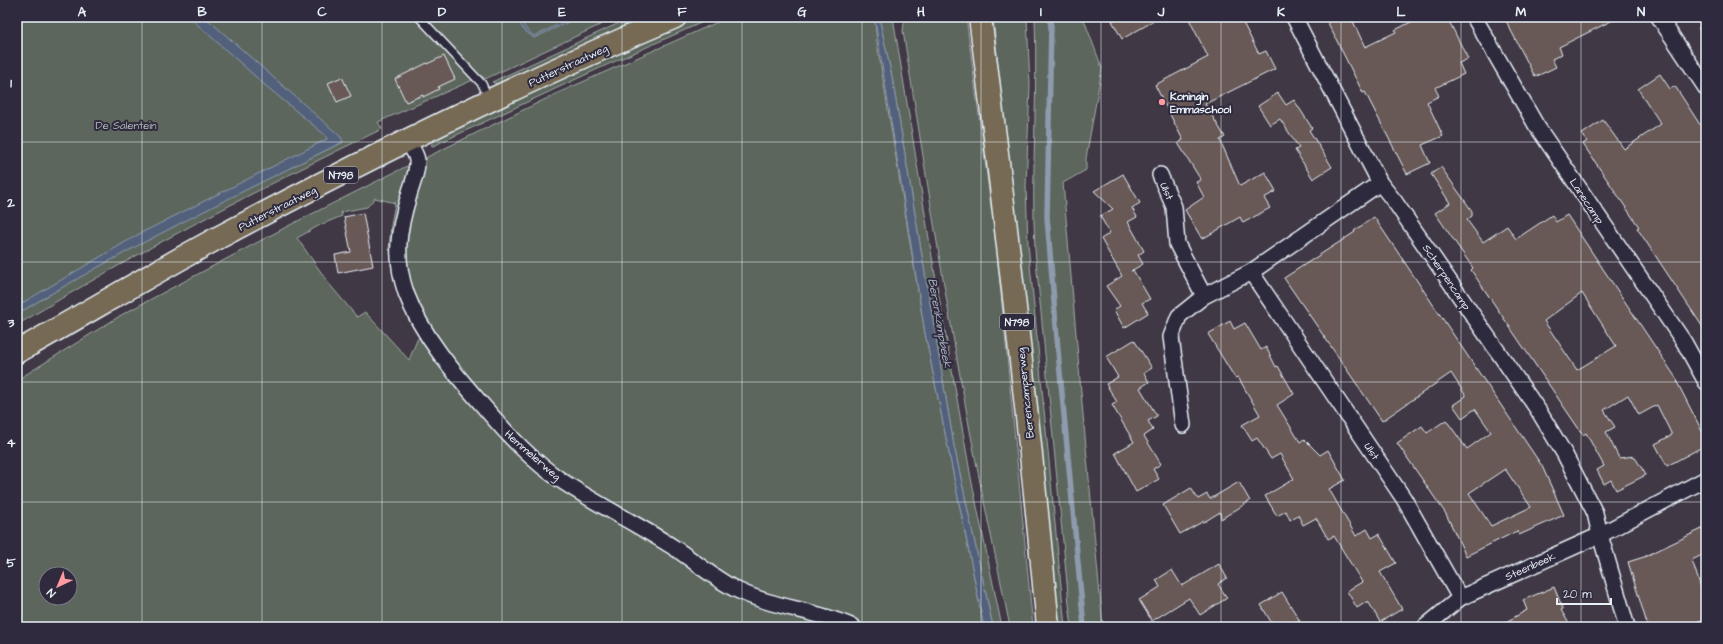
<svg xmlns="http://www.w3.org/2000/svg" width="1723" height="644" viewBox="0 0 1723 644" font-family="'Architects Daughter',sans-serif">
  <rect width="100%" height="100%" fill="#403844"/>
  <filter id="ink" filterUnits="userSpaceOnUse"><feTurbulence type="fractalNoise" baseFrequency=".025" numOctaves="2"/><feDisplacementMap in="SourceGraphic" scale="8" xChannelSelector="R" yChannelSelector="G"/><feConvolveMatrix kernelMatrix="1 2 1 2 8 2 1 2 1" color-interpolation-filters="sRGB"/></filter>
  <g filter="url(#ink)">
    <!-- green -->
    <path fill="#5c665b" stroke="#a2acaa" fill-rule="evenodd" d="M 17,17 L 617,17 L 485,79 L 482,76 L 378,122 L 382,129 C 258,189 135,253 17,325 L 17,314 L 78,277 L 142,242 L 221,201 L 343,142 L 180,219 L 17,308 Z
      M 632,17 L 650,17 L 500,85 L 492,82 Z
      M 700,17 L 714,17 L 600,68 L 433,146 L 431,145 L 439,136 L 489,112 Z
      M 729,17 L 893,17 L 933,263 L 971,478 L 1002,627 L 993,627 L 954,446 L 892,77 L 880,22 L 875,21 L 877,43 L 925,333 L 984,627 L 861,627 L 854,623 L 750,593 L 536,455 L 466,381 L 414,301 L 402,250 L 422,170 L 427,157 L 560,92 Z
      M 907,17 L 966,17 L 997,252 L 1033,627 L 1010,627 C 995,552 978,478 965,403 C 942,280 923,155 903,31 L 904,23 Z
      M 993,17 L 1027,17 L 1030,85 L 1026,187 L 1028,244 L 1065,627 L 1055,627 L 1010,173 Z
      M 1035,17 L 1083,17 L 1102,68 L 1086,158 L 1086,170 L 1063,183 L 1083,415 L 1103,627 L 1072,627 L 1069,604 L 1035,250 C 1031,172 1038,95 1035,17 Z
      M 1706,23 L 1706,40 L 1698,28 Z
      M 407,166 L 411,172 L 393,250 L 389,250 L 391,225 L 395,203 L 375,198 L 367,207 L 341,212 L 342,216 L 320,225 L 297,238 L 330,285 L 357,317 L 365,312 L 409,360 L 417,340 L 422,334 L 505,437 L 685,561 L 843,627 L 17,627 L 17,380 L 123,314 L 290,225 ZM 46,574 L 70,574 L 70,598 L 46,598 Z"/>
    <!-- water -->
    <path fill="#52617c" stroke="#8e9bae" d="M 189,17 L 205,17 L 341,137 L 343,142 C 233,196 123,250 17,314 L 17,306 L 139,234 L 327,139 L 325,135 L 266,86 Z
      M 515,17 L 518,17 L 526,29 L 534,36 L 574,17 L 579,17 L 534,38 L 524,30 Z
      M 875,21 L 880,22 L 892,77 L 954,446 L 993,627 L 984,627 L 925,333 Z"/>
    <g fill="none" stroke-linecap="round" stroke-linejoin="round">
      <!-- stream -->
      <path stroke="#8e9bae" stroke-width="5.5" d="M 1049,17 L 1051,26 L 1047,217 L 1059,362 L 1084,627"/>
    </g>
    <!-- building -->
    <path fill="#685956" stroke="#e8f1f8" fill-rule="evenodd" d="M 1120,17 L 1161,17 L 1122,39 L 1112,21 Z
      M 1188,17 L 1240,17 L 1259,54 L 1266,51 L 1275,69 L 1205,104 L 1225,137 L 1220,140 L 1240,186 L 1265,172 L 1276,191 L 1264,198 L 1270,208 L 1243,223 L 1240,217 L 1202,239 L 1185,210 L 1204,197 L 1196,182 L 1201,180 L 1178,143 L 1183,140 L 1155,85 L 1208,57 Z
      M 1325,17 L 1351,17 L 1365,47 L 1396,32 L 1395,30 L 1421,17 L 1447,17 L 1468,59 L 1459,63 L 1464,74 L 1435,88 L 1439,96 L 1427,102 L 1443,136 L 1422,145 L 1430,163 L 1407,174 L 1365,92 L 1363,93 Z
      M 1504,17 L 1619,17 L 1559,47 L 1562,54 L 1552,59 L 1556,67 L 1535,77 Z
      M 444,56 L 455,79 L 438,87 L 439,89 L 423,97 L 423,95 L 406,102 L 395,79 L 427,63 L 427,64 Z
      M 1660,74 L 1670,89 L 1675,86 L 1706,134 L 1706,332 L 1637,228 L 1639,227 L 1583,144 L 1587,141 L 1582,134 L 1603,120 L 1624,149 L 1661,124 L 1638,89 Z
      M 342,77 L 351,96 L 337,102 L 328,83 Z
      M 1278,93 L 1286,105 L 1294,100 L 1312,128 L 1309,130 L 1332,167 L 1313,179 L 1295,150 L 1299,148 L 1280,119 L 1270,125 L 1258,106 Z
      M 1441,167 L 1472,211 L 1472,216 L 1467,220 L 1483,242 L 1507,226 L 1516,239 L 1552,215 L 1556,222 L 1567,215 L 1678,381 L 1677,382 L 1706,439 L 1706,445 L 1667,466 L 1655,444 L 1672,435 L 1657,405 L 1639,415 L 1628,395 L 1604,410 L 1615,427 L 1606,432 L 1619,458 L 1634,456 L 1646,475 L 1616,490 L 1611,480 L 1604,484 L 1597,470 L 1604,466 L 1586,433 L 1583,435 L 1471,270 L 1473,268 L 1435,213 L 1450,203 L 1431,174 ZM 1582,293 L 1616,346 L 1577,370 L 1544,321 Z
      M 1123,174 L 1140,203 L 1132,208 L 1137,217 L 1128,222 L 1144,251 L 1138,255 L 1143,264 L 1131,271 L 1133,270 L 1150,299 L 1142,303 L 1148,313 L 1124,328 L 1114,310 L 1120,306 L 1106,286 L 1122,276 L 1101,239 L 1110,233 L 1100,216 L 1113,209 L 1094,191 Z
      M 363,213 L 373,266 L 338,273 L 335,255 L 351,252 L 344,217 Z
      M 1374,217 L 1542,466 L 1564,515 L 1519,535 L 1517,531 L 1466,556 L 1446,514 L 1397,443 L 1422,426 L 1427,433 L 1446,420 L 1467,449 L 1491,432 L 1475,409 L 1462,418 L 1453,405 L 1466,396 L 1451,373 L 1382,421 L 1284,278 L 1355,232 L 1354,231 ZM 1505,469 L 1531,507 L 1491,526 L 1469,493 Z
      M 1230,321 L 1234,329 L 1245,323 L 1261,350 L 1266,347 L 1276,367 L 1278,366 L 1294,394 L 1277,405 L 1300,442 L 1304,439 L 1320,455 L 1328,450 L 1345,480 L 1329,489 L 1356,536 L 1367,529 L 1372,538 L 1379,534 L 1396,563 L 1380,572 L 1402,609 L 1380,622 L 1368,601 L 1357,608 L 1347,591 L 1362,582 L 1334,536 L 1328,539 L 1316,518 L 1303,525 L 1298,515 L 1290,520 L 1286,511 L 1277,516 L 1265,496 L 1294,479 L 1280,454 L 1271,459 L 1257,438 L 1252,441 L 1242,425 L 1260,415 L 1238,377 L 1235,378 L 1208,334 Z
      M 1134,340 L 1152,368 L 1144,373 L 1149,382 L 1140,388 L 1157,416 L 1148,421 L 1153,430 L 1144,436 L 1161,464 L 1153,469 L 1159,479 L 1136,492 L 1115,453 L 1134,442 L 1112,405 L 1117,402 L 1106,384 L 1118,377 L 1106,357 Z
      M 1239,482 L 1250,501 L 1221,519 L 1220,512 L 1204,522 L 1204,521 L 1180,534 L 1163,505 L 1191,488 L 1198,499 L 1207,494 L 1210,499 Z
      M 1706,527 L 1706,553 L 1692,560 L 1706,603 L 1706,619 L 1698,621 L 1700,627 L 1648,627 L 1628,562 L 1644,557 Z
      M 1219,564 L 1227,578 L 1218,584 L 1227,598 L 1200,615 L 1189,598 L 1152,621 L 1139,600 L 1160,587 L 1156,580 L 1172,570 L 1182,586 Z
      M 1554,587 L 1563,609 L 1561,610 L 1571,627 L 1497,627 L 1527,610 L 1523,600 Z
      M 1282,592 L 1300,621 L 1289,627 L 1274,627 L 1261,605 Z"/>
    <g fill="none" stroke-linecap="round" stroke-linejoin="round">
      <!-- lane casing -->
      <g stroke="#e8f1f8" stroke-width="10">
        <path id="lane" d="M 419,17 L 482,84 L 489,99"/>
      </g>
      <!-- street casing -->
      <g stroke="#e8f1f8" stroke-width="18">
        <path id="street" d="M 1294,17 L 1380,183 L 1395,202 L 1538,410 L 1564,453 L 1595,513 L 1600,535 L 1627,627
          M 1474,17 L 1536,125 L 1684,342 L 1706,382
          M 1659,17 L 1706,88
          M 407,140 C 410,146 416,153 417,160 C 418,172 412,184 409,195 C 398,231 394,257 406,293 C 422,336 455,374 485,408 C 508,435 532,461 562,481 C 598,505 637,524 673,547 C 695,561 714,579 737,590 C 774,608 816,610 853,627
          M 1160,175 L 1174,207 L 1177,244 L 1204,296
          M 1251,272 L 1404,499 L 1460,598
          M 1183,425 L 1171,337 L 1179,316 L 1204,296 L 1251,272 L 1380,183
          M 1425,627 L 1460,598 L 1600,535 L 1706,479"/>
      </g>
      <!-- primary casing -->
      <g stroke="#e8f1f8" stroke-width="25">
        <path id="primary" d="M 980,17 C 1006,220 1029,423 1048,627
          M 17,352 C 83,315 148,276 214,240 C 364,160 518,83 675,17"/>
      </g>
      <!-- lane -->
      <use href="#lane" stroke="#2f2a3d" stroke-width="7"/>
      <!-- street -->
      <use href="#street" stroke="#2f2a3d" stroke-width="15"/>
      <!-- primary -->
      <use href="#primary" stroke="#766a54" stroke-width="22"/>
    </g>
  </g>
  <!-- grid -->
  <path fill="none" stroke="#e8f1f8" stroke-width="1" stroke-opacity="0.55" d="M 142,17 L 142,627M 262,17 L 262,627M 382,17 L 382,627M 502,17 L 502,627M 622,17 L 622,627M 742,17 L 742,627M 862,17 L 862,627M 981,17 L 981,627M 1101,17 L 1101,627M 1221,17 L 1221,627M 1341,17 L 1341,627M 1461,17 L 1461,627M 1581,17 L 1581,627M 17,142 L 1706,142M 17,262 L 1706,262M 17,382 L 1706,382M 17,502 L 1706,502"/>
  <!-- markers -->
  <circle fill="#ff9aa2" stroke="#2f2a3d" stroke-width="1.5" cx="1162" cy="102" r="4"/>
  <g text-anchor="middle" stroke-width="4" stroke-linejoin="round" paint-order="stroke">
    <!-- shield labels -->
    <g fill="#2f2a3d" stroke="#b0b5c0" stroke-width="1">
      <rect x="324" y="167" width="34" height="16" rx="3"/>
      <rect x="1000" y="314" width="34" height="16" rx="3"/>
    </g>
    <g font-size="10" font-weight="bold" fill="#e8f1f8">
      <text x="341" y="179">N798</text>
      <text x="1017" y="326">N798</text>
    </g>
    <!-- street labels -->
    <g font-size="11" fill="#e8f1f8" stroke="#2f2a3d">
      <text transform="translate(568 65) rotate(-25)" y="4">Putterstraatweg</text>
      <text transform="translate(1167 191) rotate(66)" y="4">Ulst</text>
      <text transform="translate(1587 201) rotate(56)" y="4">Lanecamp</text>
      <text transform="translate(277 208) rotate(-27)" y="4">Putterstraatweg</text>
      <text transform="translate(1447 277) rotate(56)" y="4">Scherpencamp</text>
      <text transform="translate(1025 393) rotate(-96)" y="4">Berencamperweg</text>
      <text transform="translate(1372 451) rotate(56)" y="4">Ulst</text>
      <text transform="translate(533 455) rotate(41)" y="4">Hemmelerweg</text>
      <text transform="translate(1530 566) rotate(-24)" y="4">Steenbeek</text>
    </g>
    <!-- poi labels -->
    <g font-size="11" font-weight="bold" fill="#e8f1f8" stroke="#2f2a3d" text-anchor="start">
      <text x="1170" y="100">Koningin<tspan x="1170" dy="13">Emmaschool</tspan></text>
    </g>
    <!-- park labels -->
    <g font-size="11" fill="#b0b9b9" stroke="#2f2a3d">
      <text x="126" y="129">De Salentein</text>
    </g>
    <!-- water labels -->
    <g font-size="12" font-style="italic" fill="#acb7c6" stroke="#2f2a3d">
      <text transform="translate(940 323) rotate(80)" y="4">Berenkampbeek</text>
    </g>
  </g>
  <!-- margin -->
  <rect width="1723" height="644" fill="none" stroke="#2f2a3d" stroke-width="44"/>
  <!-- north arrow -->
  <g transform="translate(58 586) rotate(224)"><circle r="19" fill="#2f2a3d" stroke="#797a88"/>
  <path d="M0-3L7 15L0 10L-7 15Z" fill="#ff9aa2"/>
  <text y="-6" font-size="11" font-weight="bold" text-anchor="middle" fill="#e8f1f8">N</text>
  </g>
  <!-- scale -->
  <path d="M1557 598v6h54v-6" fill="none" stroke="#e8f1f8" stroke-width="2"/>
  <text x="1563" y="598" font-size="12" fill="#e8f1f8" stroke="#2f2a3d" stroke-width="3" paint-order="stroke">20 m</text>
  <rect x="22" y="22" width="1679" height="600" fill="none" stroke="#e8f1f8" stroke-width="1.5"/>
  <g font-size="13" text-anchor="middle" font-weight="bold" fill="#e8f1f8">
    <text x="82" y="16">A</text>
    <text x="202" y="16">B</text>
    <text x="322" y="16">C</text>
    <text x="442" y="16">D</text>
    <text x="562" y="16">E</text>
    <text x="682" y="16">F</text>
    <text x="802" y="16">G</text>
    <text x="921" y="16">H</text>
    <text x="1041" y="16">I</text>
    <text x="1161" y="16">J</text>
    <text x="1281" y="16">K</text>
    <text x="1401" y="16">L</text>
    <text x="1521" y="16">M</text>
    <text x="1641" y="16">N</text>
    <text x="11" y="87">1</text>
    <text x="11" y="207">2</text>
    <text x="11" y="327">3</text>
    <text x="11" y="447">4</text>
    <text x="11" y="567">5</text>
  </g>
</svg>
